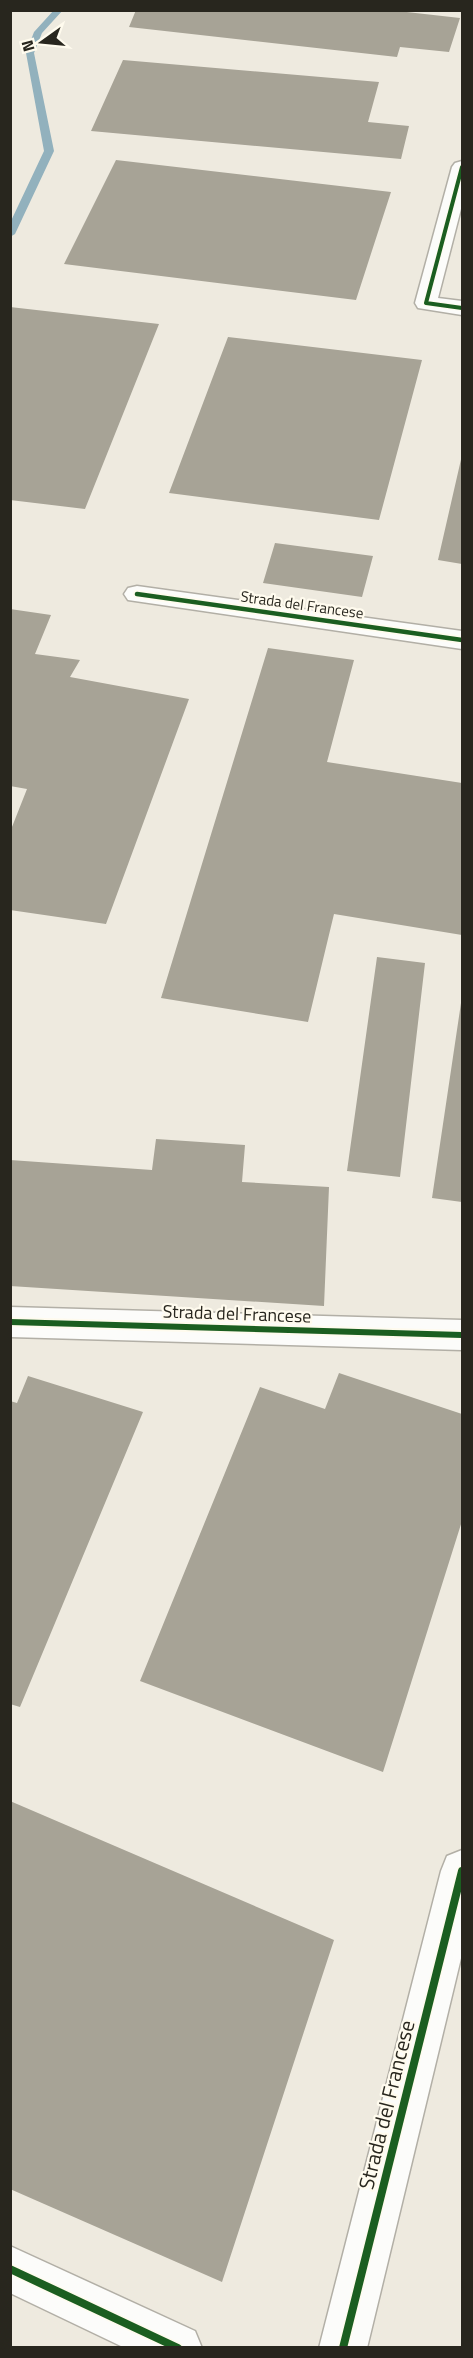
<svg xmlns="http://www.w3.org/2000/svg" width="473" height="2358" viewBox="0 0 473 2358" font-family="'Titillium Web',sans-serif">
  <rect width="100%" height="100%" fill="#eeeadf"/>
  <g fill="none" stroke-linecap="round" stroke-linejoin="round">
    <!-- stream -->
    <path fill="#92b1bd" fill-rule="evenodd" d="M 54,10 L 63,10 L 42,33 L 34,53 L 54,151 L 15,234 L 10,237 L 10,223 L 44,151 L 26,53 L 34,32 Z"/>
  </g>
  <!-- building -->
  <path fill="#a7a396" d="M 136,10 L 389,10 L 460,18 L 449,52 L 400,47 L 397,57 L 129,27 Z
    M 123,60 L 379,82 L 368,122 L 409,126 L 401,159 L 91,131 Z
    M 116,160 L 391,192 L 356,300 L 64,264 Z
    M 10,307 L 159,324 L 85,509 L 10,500 Z
    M 228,337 L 422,360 L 379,520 L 169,493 Z
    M 462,455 L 462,564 L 438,560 Z
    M 275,543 L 373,556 L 362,597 L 263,583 Z
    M 10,609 L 51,615 L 35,654 L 80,660 L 70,677 L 189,699 L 106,924 L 10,910 L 10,832 L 27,789 L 10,786 Z
    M 268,648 L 354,660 L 327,762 L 462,783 L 462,935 L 334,914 L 308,1022 L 161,998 Z
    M 377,957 L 425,963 L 400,1177 L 347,1171 Z
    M 461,1003 L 462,1003 L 462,1202 L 432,1198 Z
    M 156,1139 L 245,1145 L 242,1182 L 329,1187 L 324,1306 L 10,1286 L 10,1160 L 152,1170 Z
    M 339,1373 L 462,1414 L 462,1521 L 383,1772 L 140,1681 L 260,1387 L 325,1409 Z
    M 28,1376 L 143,1412 L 20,1707 L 10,1704 L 10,1401 L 17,1403 Z
    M 10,1801 L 334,1940 L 222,2282 L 10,2189 Z"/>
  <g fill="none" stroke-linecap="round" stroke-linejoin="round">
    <!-- street casing -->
    <g stroke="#b2afa6" stroke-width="3">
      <path id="street" d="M 462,161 L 462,205 L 438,298 L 462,301 L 462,315 L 418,308 L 415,303 L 452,167 L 455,163 Z
        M 137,586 L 462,631 L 462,649 L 128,600 L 124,594 L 128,588 Z
        M 10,1307 L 462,1320 L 462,1350 L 10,1337 Z
        M 462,1850 L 462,1954 L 367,2348 L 319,2348 L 441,1871 L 447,1856 Z
        M 10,2246 L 195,2331 L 202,2348 L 125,2348 L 10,2293 Z"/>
    </g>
    <!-- street -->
    <use href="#street" fill="#fcfcfa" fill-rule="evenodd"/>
    <!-- cycleway-far3 casing -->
    <g stroke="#fffbee" stroke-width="6">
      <path id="cycleway-far3" d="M 462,167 L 426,303 L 462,308"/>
    </g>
    <!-- cycleway-far2 casing -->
    <g stroke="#fffbee" stroke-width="8">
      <path id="cycleway-far2" d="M 137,594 L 462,640"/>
    </g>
    <!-- cycleway-far1 casing -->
    <g stroke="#fffbee" stroke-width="10">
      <path id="cycleway-far1" d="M 10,1322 L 462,1335"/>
    </g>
    <!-- cycleway casing -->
    <g stroke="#fffbee" stroke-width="11">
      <path id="cycleway" d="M 10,2269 L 178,2348
        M 343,2348 L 462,1871"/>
    </g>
    <!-- cycleway-far3 -->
    <use href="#cycleway-far3" stroke="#1b5e20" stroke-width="4"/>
    <!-- cycleway-far2 -->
    <use href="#cycleway-far2" stroke="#1b5e20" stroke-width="4.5"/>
    <!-- cycleway-far1 -->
    <use href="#cycleway-far1" stroke="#1b5e20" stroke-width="6"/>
    <!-- cycleway -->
    <use href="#cycleway" stroke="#1b5e20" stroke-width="8"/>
  </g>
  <g text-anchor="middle" stroke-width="4.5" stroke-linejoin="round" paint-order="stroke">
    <!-- far-street labels -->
    <g font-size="15" fill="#28261e" stroke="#fffbee">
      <text transform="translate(302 605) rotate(8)" y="5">Strada del Francese</text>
    </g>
    <!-- street labels -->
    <g font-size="18" fill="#28261e" stroke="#fffbee">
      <text transform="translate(237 1314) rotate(2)" y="6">Strada del Francese</text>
    </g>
    <!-- near-street labels -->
    <g font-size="21" fill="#28261e" stroke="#fffbee">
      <text transform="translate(387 2105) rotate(-76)" y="7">Strada del Francese</text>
    </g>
  </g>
  <!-- border -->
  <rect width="473" height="2358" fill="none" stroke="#28261e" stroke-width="24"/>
  <!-- north arrow -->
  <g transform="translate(42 42) rotate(255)" stroke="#fffbee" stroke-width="4.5" paint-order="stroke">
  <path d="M0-4.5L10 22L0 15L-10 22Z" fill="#28261e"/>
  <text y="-9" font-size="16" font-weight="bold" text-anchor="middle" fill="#28261e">N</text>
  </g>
</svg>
